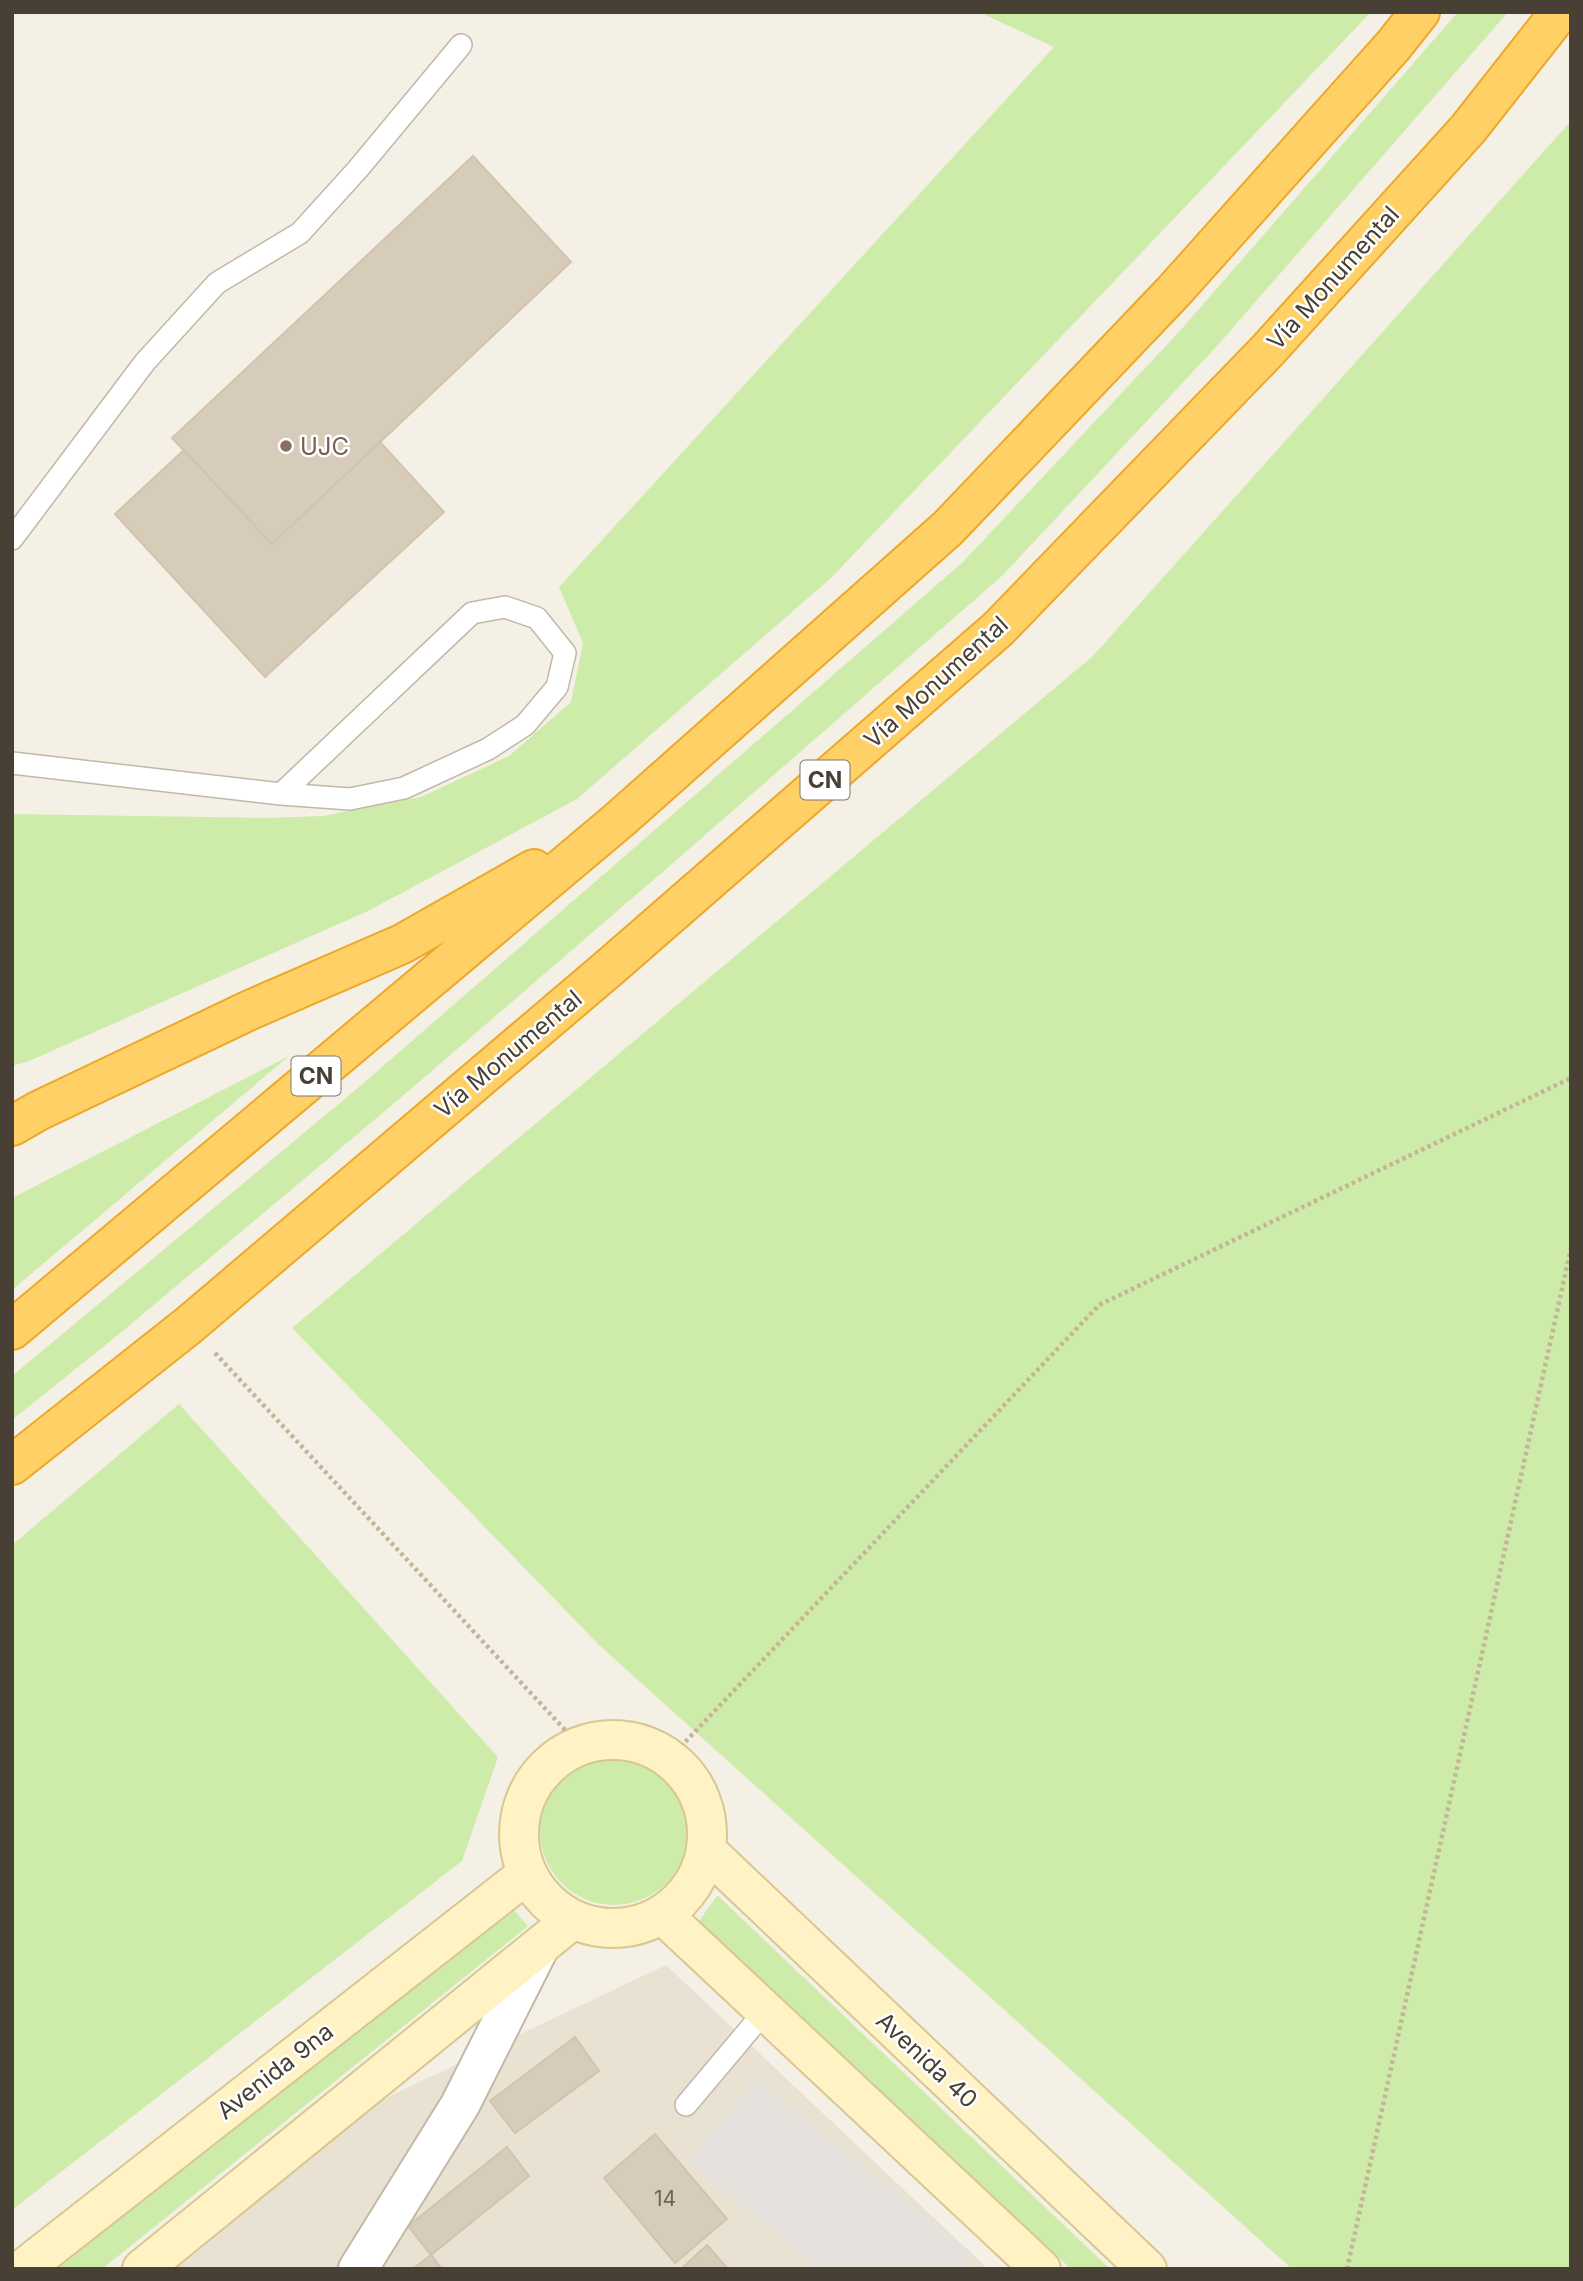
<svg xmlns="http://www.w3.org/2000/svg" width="1583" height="2281" font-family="Inter,sans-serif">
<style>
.residential{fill:#e9e2d3}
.green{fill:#cdecaa}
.parking{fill:#e5e2de}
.building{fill:#d7ccba;stroke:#d2c4ac;stroke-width:2}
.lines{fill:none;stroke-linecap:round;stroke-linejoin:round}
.lane-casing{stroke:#c1b8a7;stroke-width:24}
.street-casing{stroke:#c1b8a7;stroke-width:42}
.secondary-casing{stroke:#d8c791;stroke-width:42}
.highway-casing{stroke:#eca828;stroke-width:42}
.path{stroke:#c4b597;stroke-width:4.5;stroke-dasharray:3.5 3.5;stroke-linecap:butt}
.lane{stroke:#fff;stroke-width:21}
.street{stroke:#fff;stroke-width:38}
.secondary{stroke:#fff2c5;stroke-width:38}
.highway{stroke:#ffd066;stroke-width:38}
.education-dot{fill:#8d6e63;stroke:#fff;stroke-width:2.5}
.labels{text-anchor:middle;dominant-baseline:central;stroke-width:5;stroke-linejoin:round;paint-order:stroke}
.number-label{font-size:21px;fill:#6c6356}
.shield{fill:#fff;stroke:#7f7971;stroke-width:2}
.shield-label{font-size:23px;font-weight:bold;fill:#484034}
.street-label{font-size:24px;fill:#484034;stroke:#fff}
.education-label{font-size:24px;fill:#785e54;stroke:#fff;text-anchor:start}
</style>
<rect width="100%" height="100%" fill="#f4f0e5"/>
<!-- residential -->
<path class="residential" d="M 666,1965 L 988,2269 L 166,2269 L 354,2113 Z"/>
<!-- green -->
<path class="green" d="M 979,12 L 1371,12 L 831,578 L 577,799 L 368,911 L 29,1061 L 12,1066 L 12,814 L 264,818 L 323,816 L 421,797 L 509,756 L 571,702 L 583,643 L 559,587 L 1054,47 Z
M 1458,12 L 1508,12 L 1217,346 L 1003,575 L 673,863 L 398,1100 L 124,1330 L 12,1420 L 12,1376 L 359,1087 L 963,562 L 1178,333 Z
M 1571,121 L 1571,2269 L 1292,2269 L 599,1645 L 292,1328 L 1093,656 Z
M 289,1056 L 12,1290 L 12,1198 Z
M 179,1404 L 498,1757 L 462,1861 L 12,2210 L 12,1545 Z
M540 1831a74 74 0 1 1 148 0a74 74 0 1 1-148 0Z
M 717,1896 L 718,1896 L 1110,2269 L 1071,2269 L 699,1921 Z
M 512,1908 L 528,1926 L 102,2269 L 56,2269 Z"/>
<!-- parking -->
<path class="parking" d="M 755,2080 L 972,2253 L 958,2269 L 820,2269 L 688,2162 Z"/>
<!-- building -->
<path class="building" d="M 473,156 L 571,262 L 272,544 L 172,438 Z
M 380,442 L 444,512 L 265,677 L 115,514 L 184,450 L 272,544 Z
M 575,2037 L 599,2071 L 515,2133 L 490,2101 Z
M 655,2134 L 727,2219 L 675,2263 L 604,2178 Z
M 507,2147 L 529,2176 L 431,2255 L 408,2226 Z
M 707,2245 L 728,2269 L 681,2269 Z
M 431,2255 L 442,2269 L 413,2269 Z"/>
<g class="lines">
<defs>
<path id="lane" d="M 12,539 L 145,362 L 217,283 L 300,233 L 358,169 L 461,45
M 12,763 L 281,794 L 350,799 L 404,788 L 488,749 L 525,725 L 557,687 L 565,653 L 537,618 L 505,607 L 472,613 L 281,794
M 686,2105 L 765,2011"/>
<path id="street" d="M 358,2269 L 460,2105 L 539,1948"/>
<path id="secondary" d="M519 1834a94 94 0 1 1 188 0a94 94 0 1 1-188 0Z
M 707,1851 L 1147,2269
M 663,1915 L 1041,2269
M 23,2269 L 527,1874
M 142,2269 L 572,1920"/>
<path id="highway" d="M 12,1126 L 38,1111 L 250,1010 L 402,944 L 534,869
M 12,1330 L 618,821 L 948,528 L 1174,291 L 1393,46 L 1420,12
M 12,1465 L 189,1325 L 609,968 L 998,629 L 1268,350 L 1468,129 L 1560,12"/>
</defs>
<!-- lane casing -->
<use href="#lane" class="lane-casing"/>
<!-- street casing -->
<use href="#street" class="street-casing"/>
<!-- secondary casing -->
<use href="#secondary" class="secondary-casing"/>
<!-- highway casing -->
<use href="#highway" class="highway-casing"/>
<!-- path -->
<path class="path" d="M 215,1353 L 579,1745
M 671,1757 L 1099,1305 L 1571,1078
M 1347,2269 L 1571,1248"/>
<!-- lane -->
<use href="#lane" class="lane"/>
<!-- street -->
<use href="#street" class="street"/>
<!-- secondary -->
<use href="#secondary" class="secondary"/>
<!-- highway -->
<use href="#highway" class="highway"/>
</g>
<!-- markers -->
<circle class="education-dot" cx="286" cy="446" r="7"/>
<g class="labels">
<!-- number labels -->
<g class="number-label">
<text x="665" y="2198">14</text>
</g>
<!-- shield labels -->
<g class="shield">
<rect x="800.5" y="760.5" width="49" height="39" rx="5"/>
<rect x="291.5" y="1056.5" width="49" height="39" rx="5"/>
</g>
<g class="shield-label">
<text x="825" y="780">CN</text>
<text x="316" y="1076">CN</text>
</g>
<!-- street labels -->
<g class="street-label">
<text transform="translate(1333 278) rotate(-48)">Vía Monumental</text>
<text transform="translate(936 682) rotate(-42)">Vía Monumental</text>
<text transform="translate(508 1054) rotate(-40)">Vía Monumental</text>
<text transform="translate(927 2060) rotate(43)">Avenida 40</text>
<text transform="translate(275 2071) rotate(-38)">Avenida 9na</text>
</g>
<!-- education labels -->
<g class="education-label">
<text x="300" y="446">UJC</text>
</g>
</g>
<!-- border -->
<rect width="1583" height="2281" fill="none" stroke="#484034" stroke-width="28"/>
</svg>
